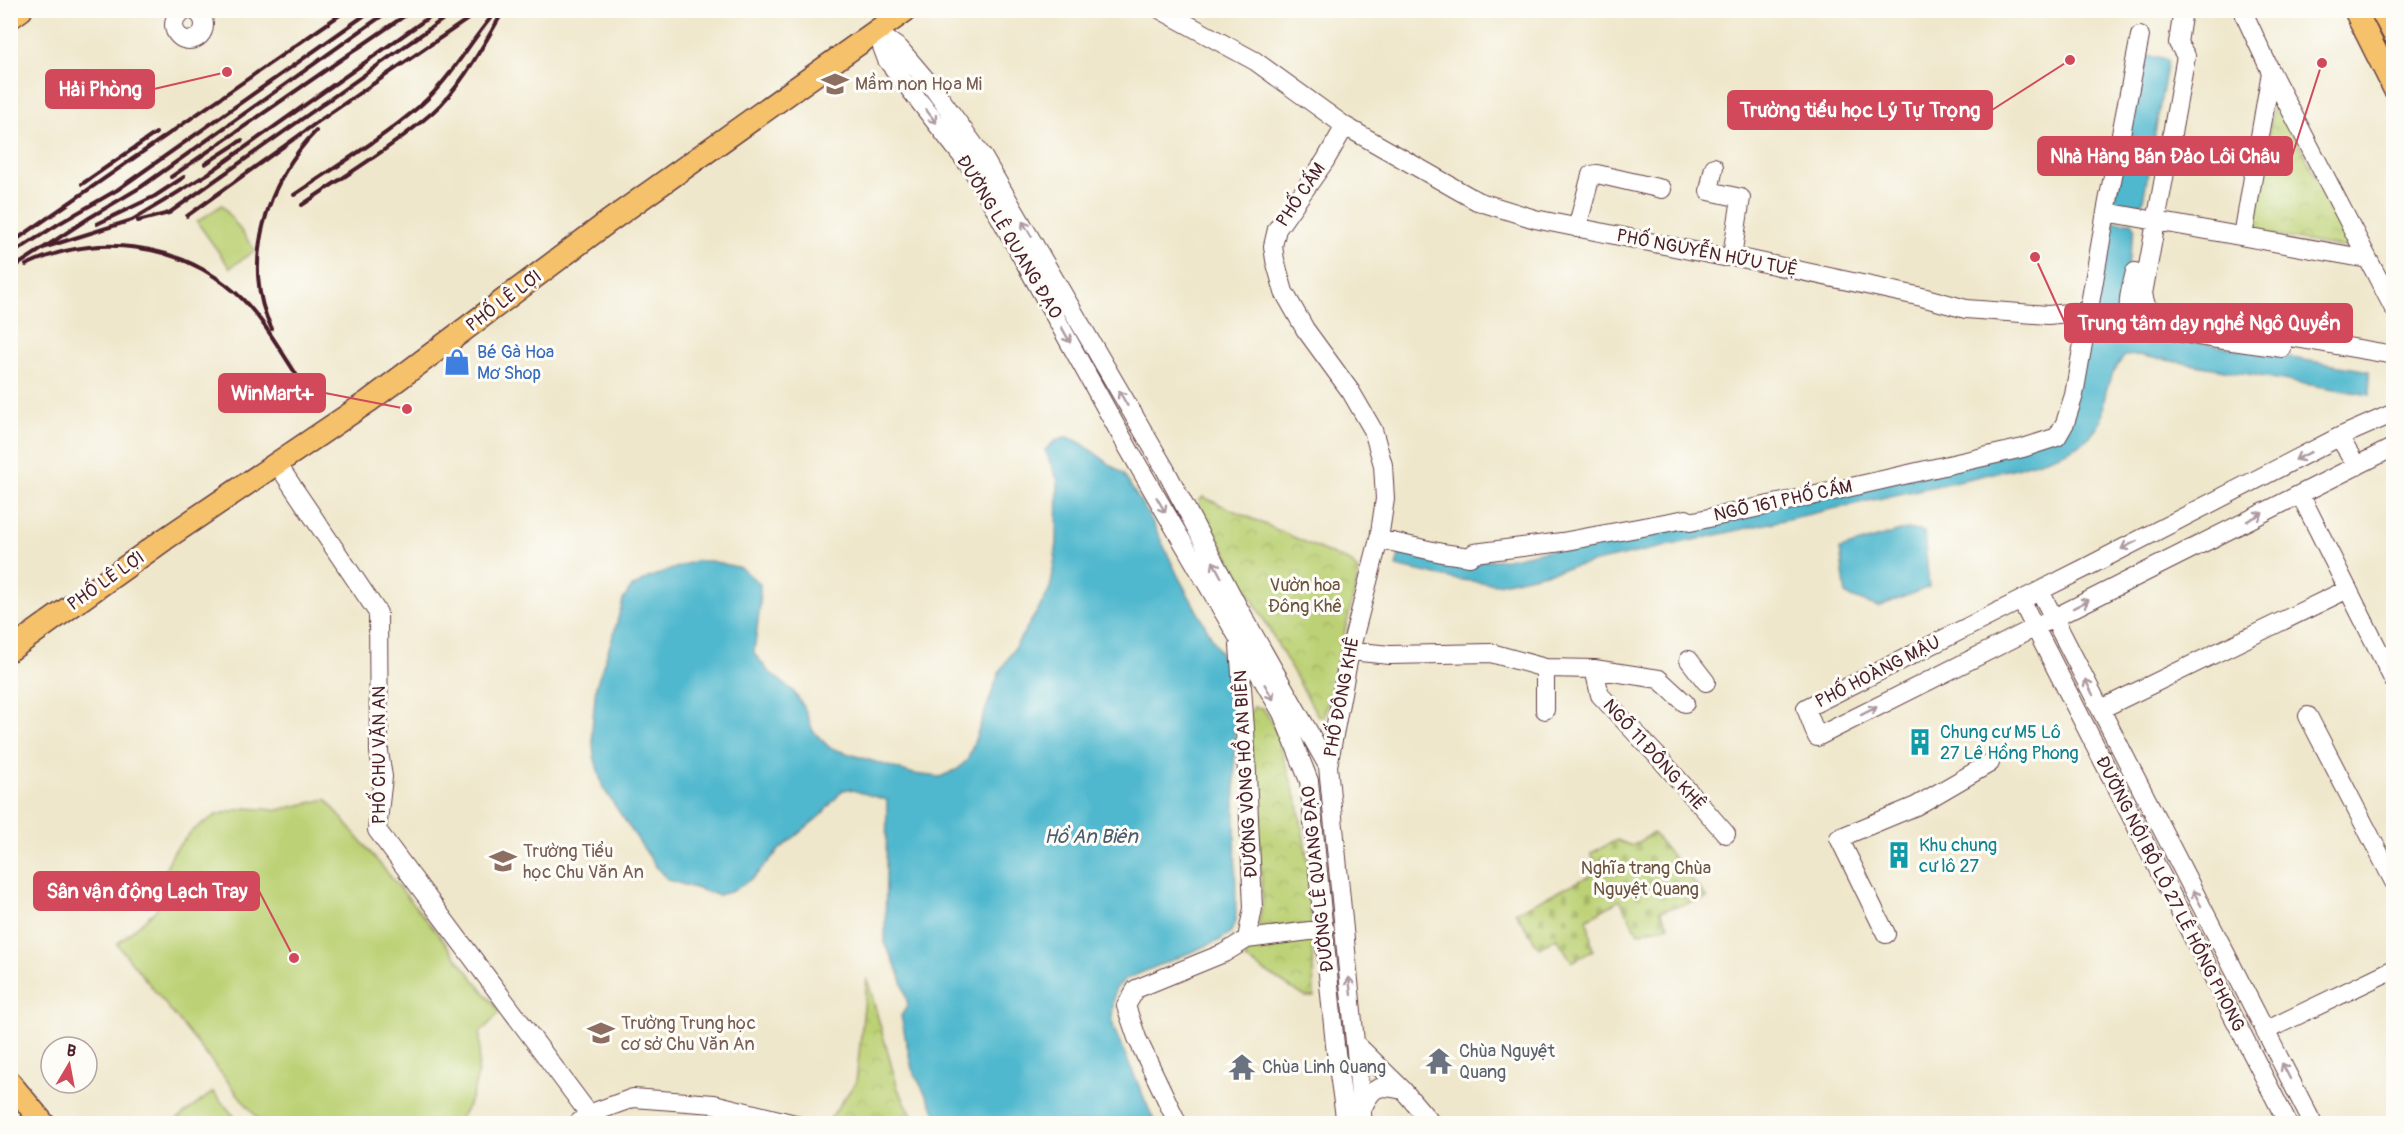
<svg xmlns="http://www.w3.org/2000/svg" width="2404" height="1134" font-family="Pangolin,sans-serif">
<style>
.cemetery{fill:url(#cemetery-stones);stroke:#837850;stroke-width:1.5}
.park{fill:url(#park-crowns);stroke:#837850;stroke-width:1.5}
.pitch{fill:#bcd175;stroke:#837850;stroke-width:1.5}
.water{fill:#50b8ce;stroke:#4d6c7c;stroke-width:1.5}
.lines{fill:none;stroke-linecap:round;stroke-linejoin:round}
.minor-casing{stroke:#633d43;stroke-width:20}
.major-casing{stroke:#633d43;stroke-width:25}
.minor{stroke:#fff;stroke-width:18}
.major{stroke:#f5c16b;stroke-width:22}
.rail{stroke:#4a1f2b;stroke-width:4}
.oneway{stroke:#ae9aa0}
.labels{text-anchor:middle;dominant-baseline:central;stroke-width:6;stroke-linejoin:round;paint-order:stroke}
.education-label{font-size:18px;fill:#785e54;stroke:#fdfcf7;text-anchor:start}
.street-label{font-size:18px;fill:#4a1f2b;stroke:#fdfcf7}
.shop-label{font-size:18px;fill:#366cbe;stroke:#fdfcf7;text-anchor:start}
.park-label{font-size:18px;fill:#6c5441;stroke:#fdfcf7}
.culture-label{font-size:18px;fill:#0d838f;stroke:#fdfcf7;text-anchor:start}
.worship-label{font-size:18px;fill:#5b616d;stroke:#fdfcf7;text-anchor:start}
.water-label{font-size:20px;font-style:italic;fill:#4c5c6c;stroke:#fdfcf7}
.leader{fill:none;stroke:#d1495b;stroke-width:2}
.callout-dot{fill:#d1495b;stroke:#fdfcf7;stroke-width:2}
.callout{fill:#d1495b;stroke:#d1495b;stroke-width:2}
.callout-label{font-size:20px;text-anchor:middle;font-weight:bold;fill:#fff}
</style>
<defs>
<pattern id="cemetery-stones" width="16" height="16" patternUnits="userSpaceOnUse" patternTransform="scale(1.5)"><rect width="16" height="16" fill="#bcd175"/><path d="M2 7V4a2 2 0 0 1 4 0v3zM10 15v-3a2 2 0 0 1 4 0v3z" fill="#a3b365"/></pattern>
<pattern id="park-crowns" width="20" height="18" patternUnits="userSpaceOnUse" patternTransform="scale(1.5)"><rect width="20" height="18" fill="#bcd175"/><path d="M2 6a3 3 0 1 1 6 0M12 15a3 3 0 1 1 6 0" fill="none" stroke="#a3b365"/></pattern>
</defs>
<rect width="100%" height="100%" fill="#fdfcf7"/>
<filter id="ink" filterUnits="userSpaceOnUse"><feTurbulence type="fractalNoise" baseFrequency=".0167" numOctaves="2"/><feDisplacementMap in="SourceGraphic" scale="12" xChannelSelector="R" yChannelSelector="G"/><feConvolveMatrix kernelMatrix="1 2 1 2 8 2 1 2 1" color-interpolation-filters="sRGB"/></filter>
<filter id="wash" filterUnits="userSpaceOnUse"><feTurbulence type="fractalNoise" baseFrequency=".008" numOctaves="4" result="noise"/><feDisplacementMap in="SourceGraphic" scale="24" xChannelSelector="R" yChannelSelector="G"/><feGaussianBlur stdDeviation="1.35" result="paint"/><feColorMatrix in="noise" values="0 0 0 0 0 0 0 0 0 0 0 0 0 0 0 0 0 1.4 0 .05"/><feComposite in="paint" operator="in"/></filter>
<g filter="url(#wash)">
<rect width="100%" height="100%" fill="#efe7cb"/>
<!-- cemetery -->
<path class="cemetery" d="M 1653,833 L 1707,898 L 1660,911 L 1669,926 L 1638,933 L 1620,900 L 1587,919 L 1593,950 L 1572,962 L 1557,938 L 1539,948 L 1515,912 L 1600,871 L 1591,853 L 1617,840 L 1632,846 Z"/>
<!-- park -->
<path class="park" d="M 2275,97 L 2353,249 L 2252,232 Z
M 1203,497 L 1352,563 L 1359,573 L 1324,717 L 1318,716 L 1200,506 L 1199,501 Z
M 1254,707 L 1262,708 L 1267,714 L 1275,729 L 1298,804 L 1309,868 L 1314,997 L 1306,997 L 1299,993 L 1245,959 L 1248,950 L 1256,942 L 1263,899 L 1249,716 Z
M 867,978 L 898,1089 L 916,1123 L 827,1123 L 856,1082 Z"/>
<!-- pitch -->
<path class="pitch" d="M 222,205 L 255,250 L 230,268 L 197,222 Z
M 326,799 L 434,929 L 500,1012 L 480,1033 C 480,1064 478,1101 455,1123 L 261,1123 L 117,944 L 156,910 L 160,880 L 174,851 L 193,830 L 216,815 L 246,808 L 278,810 Z
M 213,1092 L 240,1123 L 172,1123 Z"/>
<!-- water -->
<path class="water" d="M 2142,55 L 2168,60 L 2143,201 L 2134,211 L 2118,207 L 2115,197 Z
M 2113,222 L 2132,222 L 2135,227 L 2121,299 L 2156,335 L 2369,371 L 2370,395 L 2137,355 L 2125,356 C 2113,368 2106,386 2104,402 C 2103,408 2103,416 2101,421 C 2087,451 2044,459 2016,468 L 1497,584 L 1454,579 L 1396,566 L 1401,549 L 1477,561 L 1507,559 L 1739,509 L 2061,431 Z
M 1068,437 L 1081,443 L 1123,474 L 1150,517 L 1178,576 L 1229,669 L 1234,685 L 1236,922 L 1230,933 L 1220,940 L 1126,979 L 1115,989 L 1112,1017 L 1114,1029 L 1155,1123 L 941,1123 L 912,1069 L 901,1016 L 908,1005 C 904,983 897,964 885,945 L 887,800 L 849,789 L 843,790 L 821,815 L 780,849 L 754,877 L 733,891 L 718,895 L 668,880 L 657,868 L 603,788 L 594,756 L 592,730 L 596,686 L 614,633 L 623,600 L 631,588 L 648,578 L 695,561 L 711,561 L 741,568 L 760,584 L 760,605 L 754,653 L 768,671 L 793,691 L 804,707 L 813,731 L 830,748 L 914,774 L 940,777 L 958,769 L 968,759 L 999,673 L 1046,597 L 1051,585 L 1057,543 L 1058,481 L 1045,450 L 1055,441 Z
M 1907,529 L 1924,532 L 1929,587 L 1878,607 L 1846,595 L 1840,549 Z"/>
</g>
<g filter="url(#ink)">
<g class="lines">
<defs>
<path id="minor" d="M 1161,10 L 1255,61 L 1345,126 L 1477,201 L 1535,219 L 1724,257 L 1732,256 L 1922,297 L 1966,309 L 2048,315 L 2089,311
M 2183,10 L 2178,43 L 2186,56 L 2143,294 L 2147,309 L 2163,315 L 2394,355
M174 25a15 15 0 1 1 30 0a15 15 0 1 1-30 0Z
M 2245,16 L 2271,72 L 2394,309
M 877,33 L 887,60 L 972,169 L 993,205 L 1128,448 L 1282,713 L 1309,781 L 1335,1045 L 1346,1124
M 877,33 L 900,49 L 933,88 L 983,157 L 1164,467 L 1238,607 L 1328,766
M 1345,126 L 1325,161 L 1277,229 L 1273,246 L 1275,260 L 1284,292 L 1305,329 L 1351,392 L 1373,430 L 1383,465 L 1385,499 L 1379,539 L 1350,651 L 1328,766 L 1363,1124
M 1714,167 L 1709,191 L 1741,198 L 1732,256
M 2106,212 L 2368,259
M 1577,228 L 1591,175 L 1597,174 L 1662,189
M 2243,236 L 2271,72
M 2135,272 C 2132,285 2126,302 2130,314 C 2138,332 2258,344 2282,348
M 2394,413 L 2339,437 L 2083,569 L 1806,708 L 1817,737 L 2394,447
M 2339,437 L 2357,466
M 278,465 L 378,613 L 379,752 L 383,777 L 377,830 L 589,1114
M 2300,494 L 2394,681
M 1379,539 L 1442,553 L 1470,557 L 1474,553 L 1562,542 L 1686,519 L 1690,522 L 1816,495 L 2023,448 L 2057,437 L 2065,423 L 2074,395 L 2106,212 L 2140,36
M 2040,591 L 2313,1124
M 2021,600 L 2288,1124
M 1239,645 L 1245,730 L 1253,908 L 1247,939
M 1350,651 L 1390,655 L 1491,653 L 1545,668 L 1594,669 L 1659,679 L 1685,703
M 1689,660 L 1706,682
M 1545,668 L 1545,710
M 1594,669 L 1600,695 L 1662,761 L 1726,834
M 2101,709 L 2348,589
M 2308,716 L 2394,882
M 1886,934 L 1839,838 L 1916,806 L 1990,763
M 2265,1031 L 2394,969
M 1356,1044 L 1403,1090 L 1432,1124
M 1362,1109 C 1373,1086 1378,1084 1403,1090
M 577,1124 L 589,1114 L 633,1098 L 714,1104 L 795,1124
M 1178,1124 L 1137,1038 L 1126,1006 L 1136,989 L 1224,953 L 1247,939 L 1325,929"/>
<path id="major" d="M 2355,10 L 2394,88
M 2381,10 L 2394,34
M 10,18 L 21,10
M 10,650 L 165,539 L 369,401 L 608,222 L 906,10
M 10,1083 L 44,1124"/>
</defs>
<!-- minor casing -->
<use href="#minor" class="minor-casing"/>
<!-- major casing -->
<use href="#major" class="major-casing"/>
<!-- minor -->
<use href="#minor" class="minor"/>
<!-- major -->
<use href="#major" class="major"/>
<!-- rail -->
<path class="rail" d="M 205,164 L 242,140
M 171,177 L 413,10
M 82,184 L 156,133
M 294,195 C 337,166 383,138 422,104 C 451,78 469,43 494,14
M 302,205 C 346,175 393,147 433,112 C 463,85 483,45 504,10
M 187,216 L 319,121 L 481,10
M 138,221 L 169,213 L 456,10
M 97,224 L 155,196 L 184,177
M 10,244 L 347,10
M 43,248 L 132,220 L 164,201 L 209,173 L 439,10
M 10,255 L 60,223 L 117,190 L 372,10
M 26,265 C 96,232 178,242 236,293 C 261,315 278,347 296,374
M 10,270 L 89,218 L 141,187 L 390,10
M 272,329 C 239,265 268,179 316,131"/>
</g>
<!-- one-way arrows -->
<defs><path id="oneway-shaft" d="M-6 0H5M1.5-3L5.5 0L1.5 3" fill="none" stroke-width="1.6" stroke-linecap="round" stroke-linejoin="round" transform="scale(1.5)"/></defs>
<g class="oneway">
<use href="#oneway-shaft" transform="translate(931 116) rotate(52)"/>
<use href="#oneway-shaft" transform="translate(1027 229) rotate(-121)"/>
<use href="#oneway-shaft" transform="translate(1066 335) rotate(61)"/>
<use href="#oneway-shaft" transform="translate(1123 398) rotate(-120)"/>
<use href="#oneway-shaft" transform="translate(2303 456) rotate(153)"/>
<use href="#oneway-shaft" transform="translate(1161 505) rotate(60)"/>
<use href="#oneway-shaft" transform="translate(2255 517) rotate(-27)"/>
<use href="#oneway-shaft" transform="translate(2129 545) rotate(153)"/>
<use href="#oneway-shaft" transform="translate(1217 569) rotate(-118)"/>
<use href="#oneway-shaft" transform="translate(2081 604) rotate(-27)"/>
<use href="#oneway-shaft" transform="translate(2089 687) rotate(-117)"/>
<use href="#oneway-shaft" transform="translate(1269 692) rotate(60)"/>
<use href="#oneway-shaft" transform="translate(1869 711) rotate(-27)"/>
<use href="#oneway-shaft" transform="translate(2197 898) rotate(-117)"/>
<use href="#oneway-shaft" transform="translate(1350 986) rotate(-96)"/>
<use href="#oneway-shaft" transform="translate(2286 1071) rotate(-117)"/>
</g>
</g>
<!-- icons -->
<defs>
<symbol id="school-bare" viewBox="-9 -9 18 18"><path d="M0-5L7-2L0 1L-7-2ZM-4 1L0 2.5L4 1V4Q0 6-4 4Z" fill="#8d6e63" stroke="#fdfcf7" stroke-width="2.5" paint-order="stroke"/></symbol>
<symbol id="shop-bare" viewBox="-9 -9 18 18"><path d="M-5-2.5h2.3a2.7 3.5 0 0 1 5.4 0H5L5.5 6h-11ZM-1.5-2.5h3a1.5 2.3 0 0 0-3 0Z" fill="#3f7fe0" stroke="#fdfcf7" stroke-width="2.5" paint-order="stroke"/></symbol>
<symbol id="building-bare" viewBox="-9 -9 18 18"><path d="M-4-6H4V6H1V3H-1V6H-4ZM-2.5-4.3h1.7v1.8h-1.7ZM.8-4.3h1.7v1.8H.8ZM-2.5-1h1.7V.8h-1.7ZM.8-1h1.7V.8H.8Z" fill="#0f9aa8" stroke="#fdfcf7" stroke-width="2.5" paint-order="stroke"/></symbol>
<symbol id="temple-bare" viewBox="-9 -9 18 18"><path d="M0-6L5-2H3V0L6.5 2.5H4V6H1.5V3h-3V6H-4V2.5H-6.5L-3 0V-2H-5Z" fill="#6b7280" stroke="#fdfcf7" stroke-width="2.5" paint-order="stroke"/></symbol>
</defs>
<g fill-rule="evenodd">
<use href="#school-bare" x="816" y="65" width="38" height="38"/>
<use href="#shop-bare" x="438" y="343" width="38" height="38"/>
<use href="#building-bare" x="1901" y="723" width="38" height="38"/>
<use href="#building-bare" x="1880" y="836" width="38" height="38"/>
<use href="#school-bare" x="484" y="842" width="38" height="38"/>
<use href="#school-bare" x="582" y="1014" width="38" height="38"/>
<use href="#temple-bare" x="1420" y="1042" width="38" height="38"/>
<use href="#temple-bare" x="1223" y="1048" width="38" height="38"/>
</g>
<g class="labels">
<!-- education labels -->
<g class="education-label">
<text x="855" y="84">Mầm non Họa Mi</text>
<text x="523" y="851">Trường Tiểu<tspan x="523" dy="21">học Chu Văn An</tspan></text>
<text x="621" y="1023">Trường Trung học<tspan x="621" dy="21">cơ sở Chu Văn An</tspan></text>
</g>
<!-- street labels -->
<g class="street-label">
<text transform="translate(1301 195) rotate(-56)">PHỐ CẤM</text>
<text transform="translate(1009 237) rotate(59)">ĐƯỜNG LÊ QUANG ĐẠO</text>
<text transform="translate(1707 253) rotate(11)">PHỐ NGUYỄN HỮU TUỆ</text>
<text transform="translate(504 301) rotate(-37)">PHỐ LÊ LỢI</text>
<text transform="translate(1783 501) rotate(-12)">NGÕ 161 PHỐ CẤM</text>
<text transform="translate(106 581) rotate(-35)">PHỐ LÊ LỢI</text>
<text transform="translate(1878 672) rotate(-27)">PHỐ HOÀNG MẬU</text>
<text transform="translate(1342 697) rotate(-79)">PHỐ ĐÔNG KHÊ</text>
<text transform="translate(379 755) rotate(-90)">PHỐ CHU VĂN AN</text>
<text transform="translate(1654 755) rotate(48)">NGÕ 11 ĐÔNG KHÊ</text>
<text transform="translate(1246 774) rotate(-93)">ĐƯỜNG VÒNG HỒ AN BIÊN</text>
<text transform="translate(1318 879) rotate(-96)">ĐƯỜNG LÊ QUANG ĐẠO</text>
<text transform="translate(2170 894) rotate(63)">ĐƯỜNG NỘI BỘ LÔ 27 LÊ HỒNG PHONG</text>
</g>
<!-- shop labels -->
<g class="shop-label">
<text x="477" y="352">Bé Gà Hoa<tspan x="477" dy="21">Mơ Shop</tspan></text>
</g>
<!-- park labels -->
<g class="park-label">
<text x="1305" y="585">Vườn hoa<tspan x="1305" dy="21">Đông Khê</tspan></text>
<text x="1646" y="868">Nghĩa trang Chùa<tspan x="1646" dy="21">Nguyệt Quang</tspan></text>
</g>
<!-- culture labels -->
<g class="culture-label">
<text x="1940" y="732">Chung cư M5 Lô<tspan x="1940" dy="21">27 Lê Hồng Phong</tspan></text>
<text x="1919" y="845">Khu chung<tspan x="1919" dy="21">cư lô 27</tspan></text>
</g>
<!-- worship labels -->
<g class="worship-label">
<text x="1459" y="1051">Chùa Nguyệt<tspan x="1459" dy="21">Quang</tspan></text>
<text x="1262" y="1067">Chùa Linh Quang</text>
</g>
<!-- water labels -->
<g class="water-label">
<text x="1091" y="836">Hồ An Biên</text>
</g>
</g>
<!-- callouts -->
<path class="leader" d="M227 72L154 89M2070 60L1992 110M2322 63L2292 156M2035 257L2065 323M407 409L325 393M294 958L259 891"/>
<g class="callout-dot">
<circle cx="227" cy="72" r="6"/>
<circle cx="2070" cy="60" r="6"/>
<circle cx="2322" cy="63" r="6"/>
<circle cx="2035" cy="257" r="6"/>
<circle cx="407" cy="409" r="6"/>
<circle cx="294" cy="958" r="6"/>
</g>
<g class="callout">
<rect x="46" y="70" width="108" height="38" rx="6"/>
<rect x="1728" y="91" width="264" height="38" rx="6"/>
<rect x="2038" y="137" width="254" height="38" rx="6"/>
<rect x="2065" y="304" width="287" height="38" rx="6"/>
<rect x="219" y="374" width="106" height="38" rx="6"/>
<rect x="34" y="872" width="225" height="38" rx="6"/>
</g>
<g class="callout-label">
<text x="100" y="96">Hải Phòng</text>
<text x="1860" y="117">Trường tiểu học Lý Tự Trọng</text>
<text x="2165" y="163">Nhà Hàng Bán Đảo Lôi Châu</text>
<text x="2209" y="330">Trung tâm dạy nghề Ngô Quyền</text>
<text x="272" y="400">WinMart+</text>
<text x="147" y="898">Sân vận động Lạch Tray</text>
</g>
<!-- margin -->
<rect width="2404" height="1134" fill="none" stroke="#fdfcf7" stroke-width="36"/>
<!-- north arrow -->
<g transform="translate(69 1065) rotate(10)"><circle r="28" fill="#fdfcf7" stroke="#b5a4a5" stroke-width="1.5"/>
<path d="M0-4.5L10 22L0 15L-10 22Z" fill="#d1495b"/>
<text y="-9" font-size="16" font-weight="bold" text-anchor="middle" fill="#4a1f2b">B</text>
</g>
</svg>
